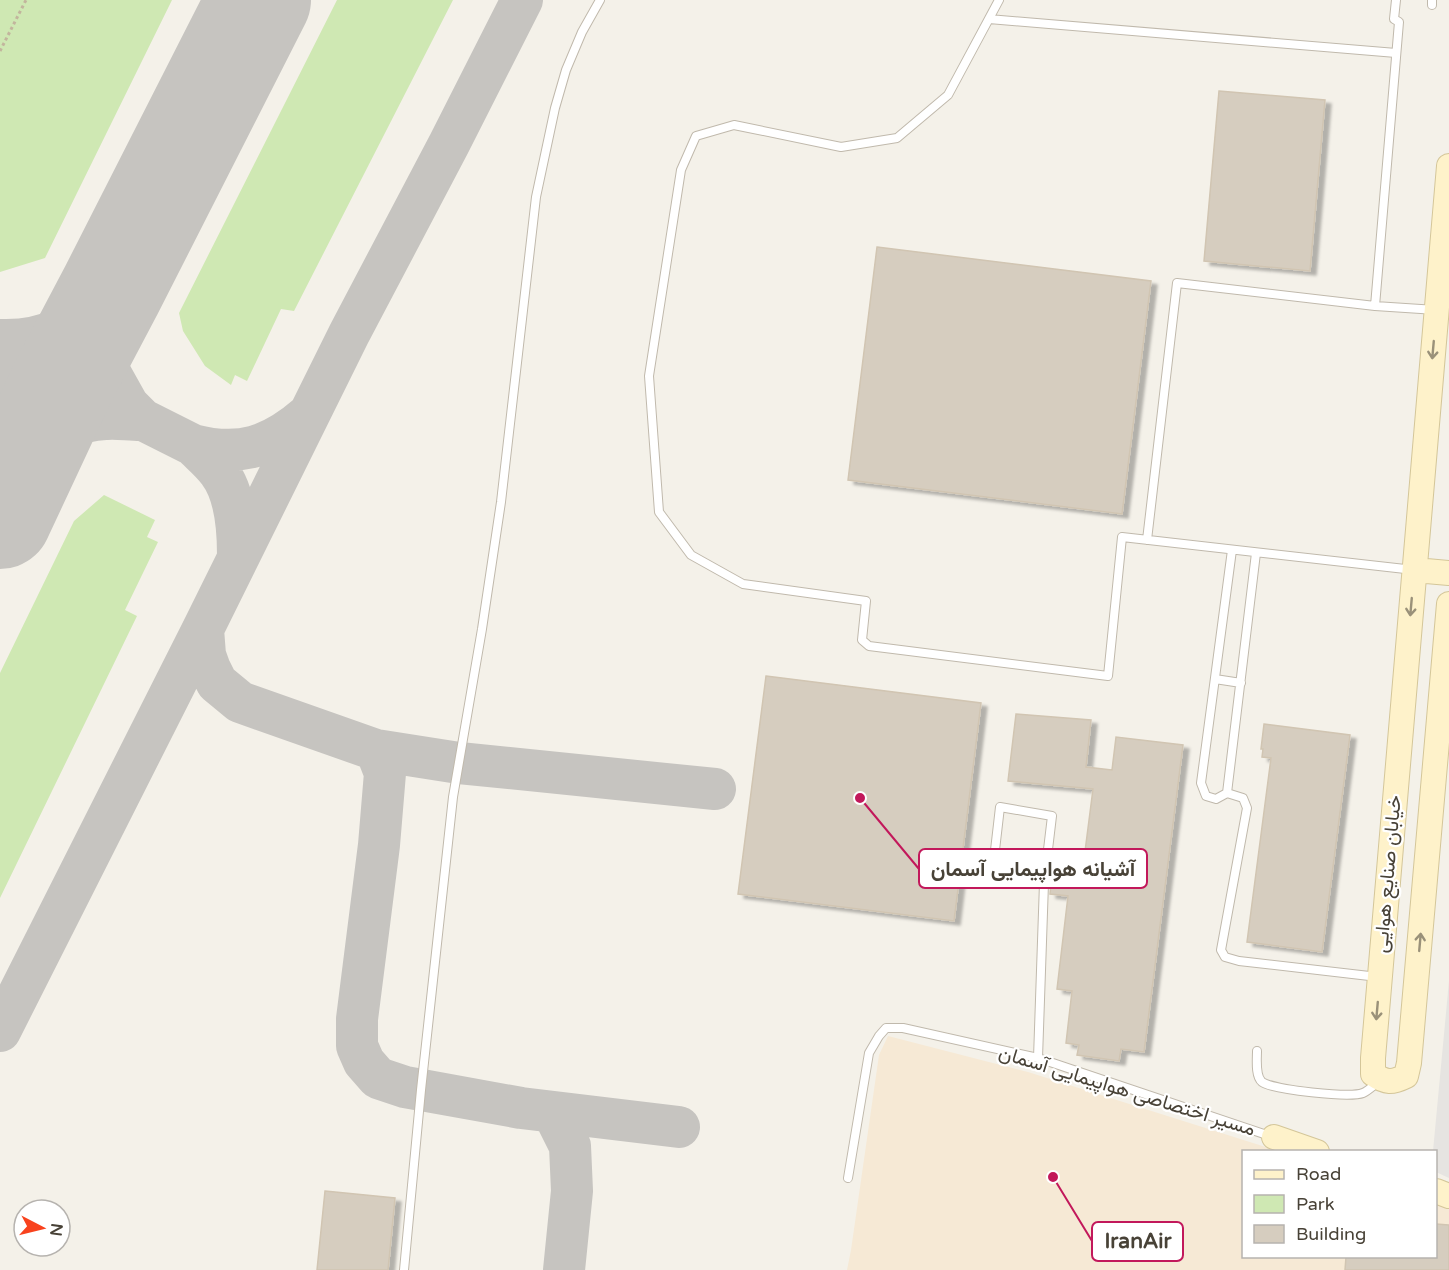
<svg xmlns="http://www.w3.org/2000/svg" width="1449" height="1270" font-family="'Varela Round',Vazirmatn,sans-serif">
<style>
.commercial{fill:#f6e9d5}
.green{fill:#cfe8b3}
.parking{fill:#e6e4e1}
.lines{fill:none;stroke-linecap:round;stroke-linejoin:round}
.taxiway{stroke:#c6c4c0;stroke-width:42}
.runway{stroke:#c6c4c0;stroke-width:104}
.building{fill:#d6cdbf;stroke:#d1c5b2;stroke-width:1.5;filter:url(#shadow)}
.lane-casing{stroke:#c0b9ac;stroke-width:10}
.secondary-casing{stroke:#d4c699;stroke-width:26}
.path{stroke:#c2b59d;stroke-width:3;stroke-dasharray:3 3;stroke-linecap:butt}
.lane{stroke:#fff;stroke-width:8}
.secondary{stroke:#fef2ca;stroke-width:24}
.oneway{stroke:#9a9179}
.labels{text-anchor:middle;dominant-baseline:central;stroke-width:4.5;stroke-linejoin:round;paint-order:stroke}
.street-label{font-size:20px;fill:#484237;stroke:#fff}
.leader{fill:none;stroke:#c2185b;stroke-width:2}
.callout-dot{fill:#c2185b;stroke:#fff;stroke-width:2}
.callout{fill:#fff;stroke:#c2185b;stroke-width:2}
.callout-label{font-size:21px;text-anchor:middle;font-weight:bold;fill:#484237}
</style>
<defs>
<filter id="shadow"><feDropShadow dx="6" dy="4" stdDeviation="1.5" flood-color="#0004"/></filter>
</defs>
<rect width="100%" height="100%" fill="#f4f1e9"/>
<!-- commercial -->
<path class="commercial" d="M 888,1036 L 1028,1072 L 1278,1151 L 1244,1152 L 1244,1256 L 1436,1256 L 1436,1202 L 1449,1206 L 1449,1270 L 847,1270 L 851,1250 L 879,1055 Z"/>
<!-- green -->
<path class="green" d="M 0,0 L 172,0 L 45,258 L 0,272 Z
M 337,0 L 453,0 L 294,311 L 281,309 L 247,381 L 235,375 L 231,385 L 205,366 L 183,331 L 179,313 Z
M 104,495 L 155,520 L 147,537 L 158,542 L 125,610 L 137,616 L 0,898 L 0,673 L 74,521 Z"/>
<!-- parking -->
<path class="parking" d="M 1449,981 L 1449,1178 L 1436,1172 L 1436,1152 L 1433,1151 Z"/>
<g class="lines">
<!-- taxiway -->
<path class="taxiway" d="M 102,309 L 101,341 L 104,362 L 128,405 L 140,417
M 0,340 C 53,342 75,321 112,289
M 0,348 L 193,445 C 240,457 271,447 308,415
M 0,361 C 6,370 12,380 16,390 C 29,420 19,456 15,487
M 193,445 C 202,454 212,462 219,472 C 235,493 238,530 238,555
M 32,451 C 56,433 75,420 106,419 C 117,418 128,420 140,420
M 203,629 L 205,655 L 210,669 L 217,683 L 240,702 L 376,750 L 385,773 L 379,845 L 357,1019 L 357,1046 L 364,1062 L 378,1078 L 405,1087 L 521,1108 L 679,1127
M 376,750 L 459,763 L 715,789
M 0,1031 L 203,629 L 349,334 L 449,144 L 522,0
M 553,1112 L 570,1146 L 572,1191 L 564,1270"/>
<!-- runway -->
<path class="runway" d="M 0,517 L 64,380 L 112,289 L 259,0"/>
</g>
<!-- building -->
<path class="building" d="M 1219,91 L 1325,100 L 1310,271 L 1204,261 Z
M 877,247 L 1151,281 L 1122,514 L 848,480 Z
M 766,676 L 981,703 L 954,921 L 738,894 Z
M 1016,714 L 1091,720 L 1086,767 L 1112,770 L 1116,737 L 1183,745 L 1144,1052 L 1121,1049 L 1119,1061 L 1077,1055 L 1079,1045 L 1066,1043 L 1072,991 L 1057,989 L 1068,896 L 1050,894 L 1053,863 L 1083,867 L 1093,789 L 1008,781 Z
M 1264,724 L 1350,735 L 1322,952 L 1247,942 L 1271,758 L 1262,757 L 1263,749 L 1261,749 Z
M 325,1191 L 395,1198 L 388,1270 L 317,1270 Z
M 1436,1224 L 1449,1225 L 1449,1270 L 1345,1270 L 1346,1257 L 1436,1257 Z"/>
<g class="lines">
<defs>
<path id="lane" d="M 999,0 L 948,95 L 897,138 L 841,147 L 734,125 L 696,136 L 681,170 L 649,376 L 659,512 L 691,555 L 743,584 L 866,601 L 862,640 L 869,646 L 1108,676 L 1122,537 L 1414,570
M 1432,5 L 1432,0
M 989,19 L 1396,53
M 1375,306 L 1399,22 L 1394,19 L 1396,0
M 1147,540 L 1177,283 L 1375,306 L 1436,310
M 1232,550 L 1201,783 L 1206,796 L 1216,799 L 1227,793 L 1243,798 L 1247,808 L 1221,950 L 1225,957 L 1239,961 L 1378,977
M 1215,679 L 1241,683
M 1227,793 L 1256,553
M 1257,1051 C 1257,1059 1255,1076 1262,1082 C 1273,1090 1350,1098 1363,1093 C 1368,1091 1374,1085 1378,1082
M 1038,1058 L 1044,883 L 1052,816 L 1000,807 L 992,876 L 1044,883
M 848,1178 L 869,1053 L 879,1036 L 886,1028 L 903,1028 L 1038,1058 L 1273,1137
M 404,1270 L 421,1090 L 453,797 L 482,629 L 501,502 L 536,197 L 555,108 L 566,70 L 582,32 L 600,0"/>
<path id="secondary" d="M 1449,166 L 1373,1058 L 1373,1074 C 1386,1083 1392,1083 1406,1076 L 1409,1063 L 1449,604
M 1415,570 L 1449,573
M 1274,1137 L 1317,1152
M 1436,1191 L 1449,1196"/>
</defs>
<!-- lane casing -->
<use href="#lane" class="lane-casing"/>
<!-- secondary casing -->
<use href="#secondary" class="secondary-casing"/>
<!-- path -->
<path class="path" d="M 0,51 L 26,0"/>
<!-- lane -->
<use href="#lane" class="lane"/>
<!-- secondary -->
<use href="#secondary" class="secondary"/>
</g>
<!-- one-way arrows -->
<defs><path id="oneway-shaft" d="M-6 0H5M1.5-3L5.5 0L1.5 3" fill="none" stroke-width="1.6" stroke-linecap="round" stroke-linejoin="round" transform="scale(1.5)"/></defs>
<g class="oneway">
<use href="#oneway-shaft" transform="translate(1433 350) rotate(95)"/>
<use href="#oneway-shaft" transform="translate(1411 607) rotate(95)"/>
<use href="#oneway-shaft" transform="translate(1420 942) rotate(-85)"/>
<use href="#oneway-shaft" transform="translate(1377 1011) rotate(95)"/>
</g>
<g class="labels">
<!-- street labels -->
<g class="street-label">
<text transform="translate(1388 874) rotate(-85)">خیابان صنایع هوایی</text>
<text transform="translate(1127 1091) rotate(17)">مسیر اختصاصی هواپیمایی آسمان</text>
</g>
</g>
<!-- callouts -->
<path class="leader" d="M860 798L919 869M1053 1177L1092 1241"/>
<g class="callout-dot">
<circle cx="860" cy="798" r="6"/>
<circle cx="1053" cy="1177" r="6"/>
</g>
<g class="callout">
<rect x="919" y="849" width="228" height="39" rx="6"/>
<rect x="1092" y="1222" width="91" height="39" rx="6"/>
</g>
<g class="callout-label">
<text x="1033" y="876">آشیانه هواپیمایی آسمان</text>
<text x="1138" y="1248">IranAir</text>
</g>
<!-- legend -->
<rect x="1242" y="1150" width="195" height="108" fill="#ffffff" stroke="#b6b3af" stroke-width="1.5"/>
<rect x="1254" y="1170" width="30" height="9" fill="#fef2ca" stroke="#b6b3af" stroke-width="1.5"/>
<text x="1296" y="1180" font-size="18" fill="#484237">Road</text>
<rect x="1254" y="1195" width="30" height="18" fill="#cfe8b3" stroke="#b6b3af" stroke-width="1.5"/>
<text x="1296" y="1210" font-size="18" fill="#484237">Park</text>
<rect x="1254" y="1225" width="30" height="18" fill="#d6cdbf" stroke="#b6b3af" stroke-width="1.5"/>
<text x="1296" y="1240" font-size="18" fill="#484237">Building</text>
<!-- north arrow -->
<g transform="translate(42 1228) rotate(97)"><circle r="28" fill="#ffffff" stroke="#b6b3af" stroke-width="1.5"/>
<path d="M0-4.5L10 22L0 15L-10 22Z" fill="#f8421d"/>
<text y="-9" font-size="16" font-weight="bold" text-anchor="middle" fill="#484237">N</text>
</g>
</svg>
